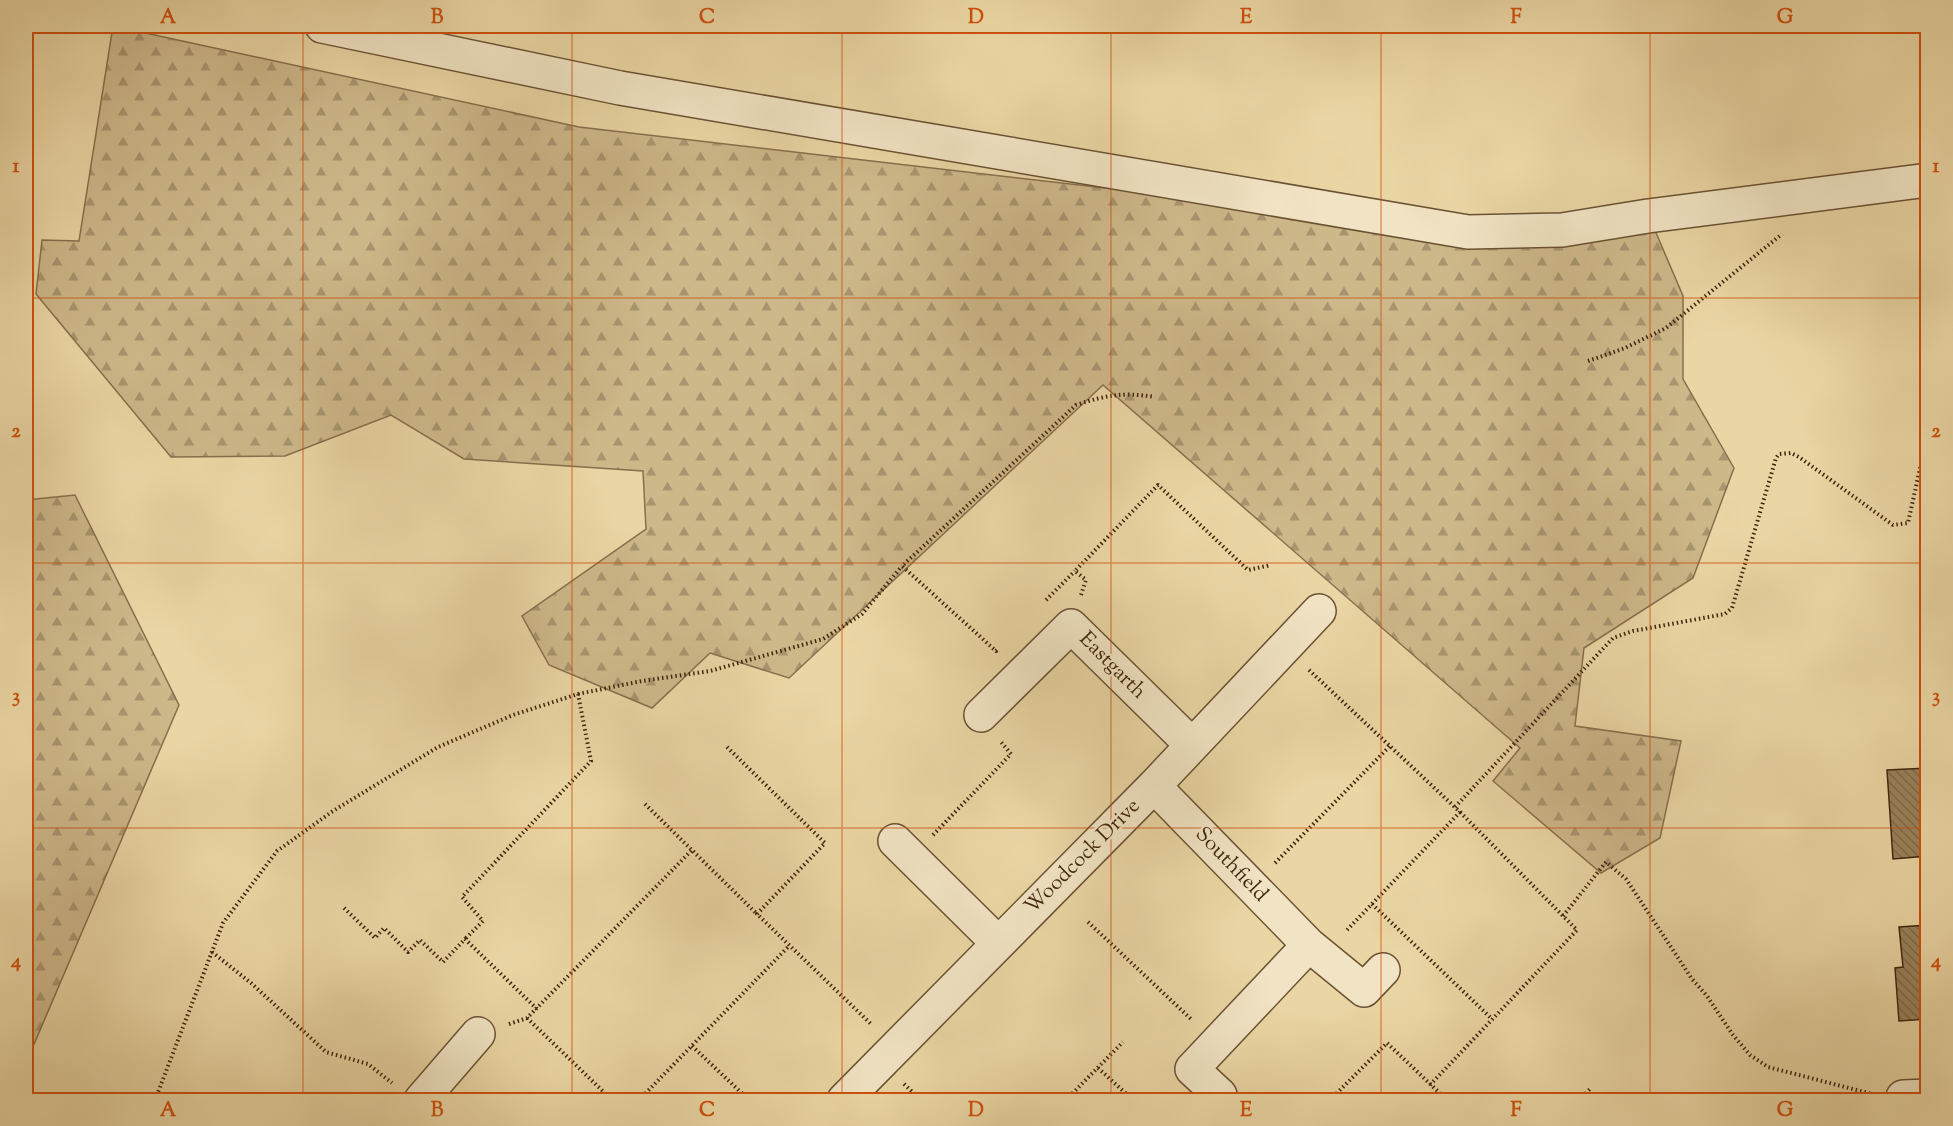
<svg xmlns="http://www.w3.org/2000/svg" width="1953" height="1126" font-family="'Sorts Mill Goudy',serif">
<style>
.forest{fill:url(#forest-firs);stroke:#876f4c;stroke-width:1.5}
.building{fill:url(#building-back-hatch);stroke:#41260d;stroke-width:1.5}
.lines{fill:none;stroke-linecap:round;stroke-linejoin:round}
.minor-casing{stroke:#6b5233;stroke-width:36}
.path{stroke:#41260d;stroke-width:4;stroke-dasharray:1.5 3;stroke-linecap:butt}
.minor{stroke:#f1e4c4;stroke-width:33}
.grid{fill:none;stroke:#cf510c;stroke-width:1.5;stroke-opacity:0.55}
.labels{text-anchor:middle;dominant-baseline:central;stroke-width:4.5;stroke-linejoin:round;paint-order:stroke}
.street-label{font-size:21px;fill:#41260d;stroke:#f1e4c4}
.neatline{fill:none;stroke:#cf510c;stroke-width:2}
.grid-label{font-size:20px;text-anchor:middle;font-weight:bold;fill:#cf510c}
</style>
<defs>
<pattern id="forest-firs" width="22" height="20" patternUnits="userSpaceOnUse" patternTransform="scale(1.5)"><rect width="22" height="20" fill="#cdb88a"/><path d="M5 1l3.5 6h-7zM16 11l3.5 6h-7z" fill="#a8956f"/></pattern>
<pattern id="building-back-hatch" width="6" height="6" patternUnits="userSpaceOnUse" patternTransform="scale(1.5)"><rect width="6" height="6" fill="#99825c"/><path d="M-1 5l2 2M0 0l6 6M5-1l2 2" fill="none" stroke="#7e6a4a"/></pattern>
</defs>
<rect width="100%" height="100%" fill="#ead6a4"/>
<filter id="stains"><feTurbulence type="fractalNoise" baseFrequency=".00333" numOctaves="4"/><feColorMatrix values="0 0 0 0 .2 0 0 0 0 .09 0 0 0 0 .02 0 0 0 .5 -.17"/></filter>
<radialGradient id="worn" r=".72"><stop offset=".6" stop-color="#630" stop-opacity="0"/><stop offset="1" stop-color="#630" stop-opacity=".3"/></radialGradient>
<!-- forest -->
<path class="forest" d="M 113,26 L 579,127 L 1433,226 L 1654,228 L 1683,296 L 1683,379 L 1734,468 L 1693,578 L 1584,648 L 1575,726 L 1681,741 L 1660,838 L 1601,873 L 1493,781 L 1520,748 L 1103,385 L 789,678 L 710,653 L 652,708 L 549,665 L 522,616 L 646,529 L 643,471 L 464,459 L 391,415 L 285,456 L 171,457 L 36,294 L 42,240 L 79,241 Z
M 75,495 L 179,705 L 26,1063 L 26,500 Z"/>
<!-- building -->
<path class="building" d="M 1928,768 L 1928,818 L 1923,818 L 1925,838 L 1928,837 L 1928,856 L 1893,859 L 1887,770 Z
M 1928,925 L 1928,1019 L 1899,1021 L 1895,968 L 1903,967 L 1899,927 Z"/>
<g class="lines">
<defs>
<path id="minor" d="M 322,26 L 620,88 L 1468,232 L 1562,230 L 1648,216 L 1928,180
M 981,715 L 1071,626 L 1192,745
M 1154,786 L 1309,945 L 1364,990 L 1383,970
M 895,841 L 998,943
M 1220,1095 L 1192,1069 L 1309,945
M 421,1100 L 478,1034
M 844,1100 L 1154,786 L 1319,611
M 1903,1100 L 1903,1097 L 1928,1096"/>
</defs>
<!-- minor casing -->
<use href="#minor" class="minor-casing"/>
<!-- path -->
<path class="path" d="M 1588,361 L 1625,348 L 1666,328 L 1782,234
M 1081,595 L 1086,580 L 1075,571 L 1158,485 L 1248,570 L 1271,565
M 1046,600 L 1075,571
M 997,650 L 996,651 L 902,566 L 1076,405 C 1107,395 1122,392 1155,397
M 1309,670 L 1460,812 L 1345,932
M 578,694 L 642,681 L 710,671 L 823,639 L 862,614 L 902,566
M 727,747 L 825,843 L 757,914 L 871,1024
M 645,804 L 757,914
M 1455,807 L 1613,638 L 1633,631 L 1725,614 L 1732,608 L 1776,458 L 1779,454 L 1791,453 L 1799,457 L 1893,525 L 1908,523 L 1924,450 L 1928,449
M 933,835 L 1011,754 L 1001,742
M 1275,863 L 1390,746
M 1372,904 L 1492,1019
M 344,908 L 375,938 L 384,928 L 408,952 L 420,940 L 443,962 L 465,939 L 537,1009
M 1563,916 L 1606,862 L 1626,879 L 1692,979 L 1707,996 L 1733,1035 L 1750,1055 L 1768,1067 L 1872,1094
M 1088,922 L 1192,1020
M 212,952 L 251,983 L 326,1052 L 368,1064 L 392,1083
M 527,1018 L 612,1100
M 509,1024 L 527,1018 L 692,850
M 692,1046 L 749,1100
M 1098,1068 L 1133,1100
M 904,1084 L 921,1100
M 1430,1085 L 1577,930 L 1460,812
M 155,1100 L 223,923 L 277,851 L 333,811 L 438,747 L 513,715 L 578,694 L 591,761 L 462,897 L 483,921 L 465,939
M 639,1100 L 789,946
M 1066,1100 L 1123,1042
M 1330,1100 L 1387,1043 L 1447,1100
M 1579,1100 L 1591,1088"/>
<!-- minor -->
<use href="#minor" class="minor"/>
</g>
<!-- grid -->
<path class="grid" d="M 303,26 L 303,1100M 572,26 L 572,1100M 842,26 L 842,1100M 1111,26 L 1111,1100M 1381,26 L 1381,1100M 1650,26 L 1650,1100M 26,298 L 1928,298M 26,563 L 1928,563M 26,828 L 1928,828"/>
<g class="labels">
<!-- street labels -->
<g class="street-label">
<text transform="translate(1112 666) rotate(45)">Eastgarth</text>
<text transform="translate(1083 857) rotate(-45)">Woodcock Drive</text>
<text transform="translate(1231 865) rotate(46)">Southfield</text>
</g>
</g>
<!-- margin -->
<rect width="1953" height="1126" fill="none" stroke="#ead6a4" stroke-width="66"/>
<rect x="33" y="33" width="1887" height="1060" class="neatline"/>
<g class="grid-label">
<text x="168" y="23">A</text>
<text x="437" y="23">B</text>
<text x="707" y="23">C</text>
<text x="976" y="23">D</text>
<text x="1246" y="23">E</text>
<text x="1516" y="23">F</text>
<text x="1785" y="23">G</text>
<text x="16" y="172">1</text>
<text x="1936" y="172">1</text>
<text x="16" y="437">2</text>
<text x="1936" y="437">2</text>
<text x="16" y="702">3</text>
<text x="1936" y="702">3</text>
<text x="16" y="967">4</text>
<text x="1936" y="967">4</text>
<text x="168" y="1116">A</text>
<text x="437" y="1116">B</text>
<text x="707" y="1116">C</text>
<text x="976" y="1116">D</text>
<text x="1246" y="1116">E</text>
<text x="1516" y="1116">F</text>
<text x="1785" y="1116">G</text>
</g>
<rect width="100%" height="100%" filter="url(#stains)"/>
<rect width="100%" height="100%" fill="url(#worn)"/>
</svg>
